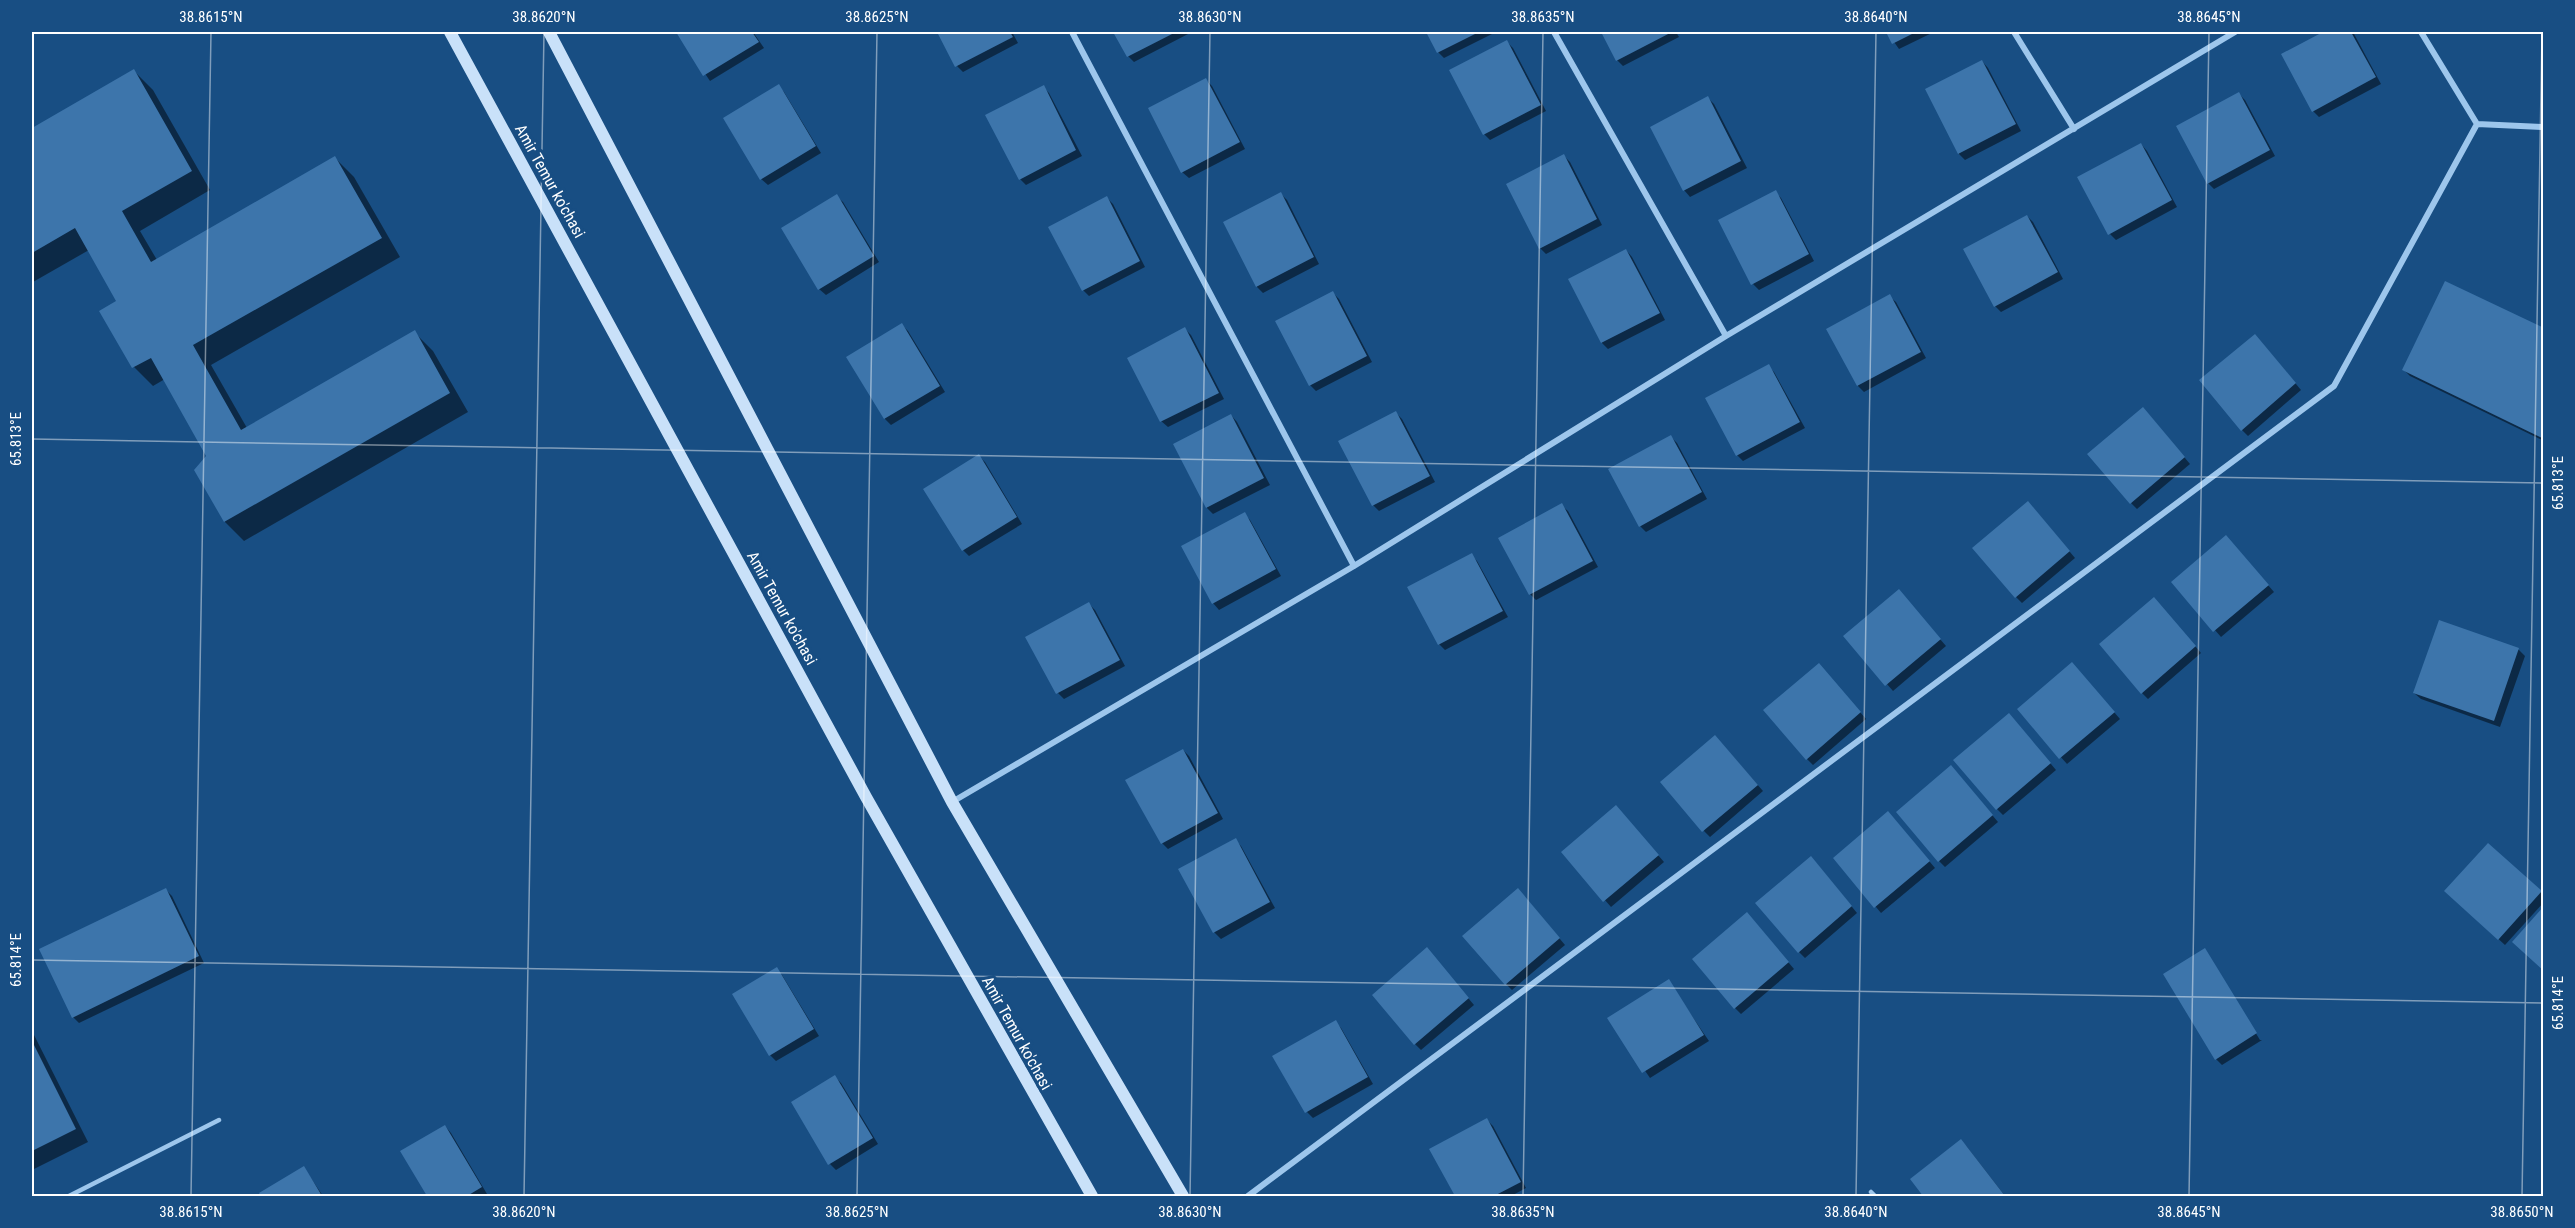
<svg xmlns="http://www.w3.org/2000/svg" width="2575" height="1228" font-family="'Roboto Condensed',sans-serif">
<style>
.shadow{fill:#0007}
.building{fill:#3d75ab}
.lines{fill:none;stroke-linecap:round;stroke-linejoin:round}
.lane{stroke:#9dc6ec;stroke-width:4.5}
.street{stroke:#9dc6ec;stroke-width:6}
.secondary{stroke:#c9e1f9;stroke-width:12}
.ticks{fill:none;stroke:#fff;stroke-width:1.5;stroke-opacity:0.45}
.labels{text-anchor:middle;dominant-baseline:central;stroke-width:6;stroke-linejoin:round;paint-order:stroke}
.street-label{font-size:16px;fill:#fff;stroke:#184e83}
.neatline{fill:none;stroke:#fff;stroke-width:2}
.ticks-label{font-size:15px;text-anchor:middle;fill:#fff}
</style>
<rect width="100%" height="100%" fill="#184e83"/>
<!-- shadow -->
<path class="shadow" d="M 677,32 L 753,32 L 764,48 L 710,81 Z
M 939,32 L 1012,32 L 1018,43 L 963,72 L 957,66 Z
M 1115,32 L 1189,32 L 1190,33 L 1134,62 L 1128,56 Z
M 1428,32 L 1496,32 L 1444,58 L 1438,52 Z
M 1603,32 L 1676,32 L 1679,37 L 1623,66 L 1617,60 Z
M 1887,32 L 1934,32 L 1899,49 Z
M 2326,32 L 2353,32 L 2381,84 L 2319,117 L 2313,111 L 2283,55 Z
M 1507,42 L 1513,48 L 1546,111 L 1490,140 L 1484,134 Z
M 1982,61 L 1988,68 L 2021,131 L 1965,160 L 1959,154 L 1927,90 Z
M 134,71 L 153,90 L 210,190 L 140,231 L 157,260 L 335,158 L 354,177 L 400,257 L 211,365 L 247,428 L 414,332 L 433,351 L 468,412 L 244,541 L 225,522 L 196,470 L 208,456 L 165,379 L 153,386 L 134,367 L 118,301 L 89,250 L 33,282 L 32,280 L 32,130 Z
M 1206,80 L 1212,86 L 1245,149 L 1189,178 L 1182,172 Z
M 778,86 L 784,92 L 821,153 L 768,185 L 761,179 Z
M 1043,87 L 1049,93 L 1082,156 L 1026,185 L 1020,179 Z
M 2239,94 L 2245,100 L 2275,156 L 2214,189 L 2208,183 Z
M 1708,98 L 1714,104 L 1747,168 L 1690,197 L 1684,190 L 1652,127 Z
M 2141,144 L 2147,151 L 2177,207 L 2116,240 L 2110,234 L 2080,178 Z
M 1564,156 L 1570,162 L 1602,225 L 1546,254 L 1540,248 Z
M 1775,192 L 1781,198 L 1814,261 L 1759,290 L 1753,284 Z
M 1281,194 L 1287,200 L 1319,264 L 1263,293 L 1257,287 L 1225,223 Z
M 836,196 L 843,202 L 879,262 L 826,295 L 819,289 L 783,228 Z
M 1107,198 L 1113,204 L 1145,267 L 1089,296 L 1083,290 Z
M 2027,216 L 2033,222 L 2063,279 L 2001,312 L 1995,306 Z
M 1626,250 L 1632,257 L 1665,320 L 1608,349 L 1602,343 L 1570,280 Z
M 1333,293 L 1339,299 L 1372,362 L 1316,391 L 1310,385 Z
M 1889,296 L 1896,302 L 1926,358 L 1864,392 L 1858,386 L 1828,329 Z
M 902,325 L 908,331 L 945,392 L 891,425 L 885,419 L 848,358 Z
M 1185,329 L 1191,335 L 1224,399 L 1168,427 L 1161,421 L 1129,358 Z
M 2544,330 L 2544,441 L 2410,376 L 2404,370 Z
M 2261,342 L 2301,390 L 2248,436 L 2242,430 Z
M 1768,366 L 1774,372 L 1805,428 L 1743,461 L 1737,455 Z
M 1396,413 L 1402,419 L 1435,482 L 1379,511 L 1373,505 Z
M 1231,415 L 1237,422 L 1270,485 L 1213,514 L 1207,508 L 1175,444 Z
M 2149,415 L 2190,464 L 2137,509 L 2131,503 Z
M 1671,437 L 1677,443 L 1707,499 L 1646,532 L 1640,526 Z
M 979,456 L 985,462 L 1022,524 L 969,556 L 963,550 Z
M 1561,505 L 1568,511 L 1598,567 L 1536,600 L 1530,594 Z
M 2034,509 L 2075,558 L 2022,603 L 2016,597 Z
M 1244,514 L 1250,520 L 1281,576 L 1219,610 L 1213,603 Z
M 2232,543 L 2274,592 L 2221,637 L 2173,582 Z
M 1471,555 L 1477,561 L 1508,617 L 1445,650 L 1439,644 Z
M 1904,597 L 1946,646 L 1893,691 L 1845,636 Z
M 1089,604 L 1095,610 L 1125,666 L 1064,699 L 1058,693 L 1027,638 Z
M 2160,605 L 2201,653 L 2148,699 L 2142,693 Z
M 2440,622 L 2519,650 L 2525,656 L 2500,727 L 2421,699 L 2414,693 Z
M 2078,670 L 2120,719 L 2067,764 L 2019,710 Z
M 1825,671 L 1866,719 L 1813,765 L 1807,759 Z
M 2015,721 L 2056,770 L 2003,815 L 1997,809 Z
M 1721,743 L 1763,791 L 1710,837 L 1704,831 Z
M 1183,750 L 1189,756 L 1223,819 L 1168,849 L 1162,843 Z
M 1957,773 L 1998,822 L 1945,867 L 1939,861 Z
M 1622,813 L 1664,862 L 1611,907 L 1563,852 Z
M 1894,819 L 1935,868 L 1881,913 L 1835,858 Z
M 1235,840 L 1241,846 L 1275,908 L 1221,939 L 1214,932 L 1180,870 Z
M 2488,845 L 2544,895 L 2544,902 L 2505,945 L 2452,897 Z
M 1817,864 L 1857,913 L 1805,958 L 1799,952 Z
M 166,890 L 172,896 L 204,963 L 79,1023 L 73,1017 Z
M 1524,896 L 1565,945 L 1512,990 L 1506,984 Z
M 1753,920 L 1794,969 L 1741,1014 L 1735,1008 Z
M 2205,950 L 2260,1040 L 2262,1040 L 2222,1065 L 2216,1059 Z
M 1433,956 L 1474,1005 L 1421,1050 L 1415,1044 Z
M 776,969 L 782,975 L 819,1036 L 776,1061 L 770,1055 L 734,994 Z
M 1668,981 L 1709,1041 L 1650,1078 L 1609,1018 Z
M 1335,1022 L 1341,1028 L 1373,1084 L 1313,1118 L 1307,1112 Z
M 32,1031 L 88,1142 L 32,1170 Z
M 835,1077 L 841,1083 L 878,1144 L 836,1170 L 830,1164 Z
M 1487,1120 L 1493,1126 L 1526,1188 L 1511,1196 L 1456,1196 L 1431,1150 Z
M 445,1126 L 451,1133 L 487,1194 L 483,1196 L 429,1196 L 402,1152 Z
M 1961,1141 L 1967,1147 L 2005,1196 L 1925,1196 L 1912,1179 Z
M 304,1168 L 323,1196 L 263,1196 L 261,1194 Z"/>
<!-- building -->
<path class="building" d="M 676,32 L 752,32 L 759,42 L 703,76 Z
M 937,32 L 1010,32 L 1013,37 L 955,67 Z
M 1113,32 L 1176,32 L 1127,57 Z
M 1426,32 L 1479,32 L 1437,53 Z
M 1601,32 L 1672,32 L 1616,61 Z
M 1886,32 L 1916,32 L 1892,44 Z
M 2323,32 L 2351,32 L 2376,77 L 2312,112 L 2281,54 Z
M 1507,40 L 1541,105 L 1483,135 L 1449,70 Z
M 1982,60 L 2016,124 L 1958,154 L 1925,89 Z
M 134,69 L 192,171 L 122,211 L 151,262 L 335,156 L 382,238 L 193,345 L 241,430 L 415,330 L 450,393 L 224,522 L 194,470 L 206,456 L 151,358 L 132,368 L 99,311 L 116,301 L 75,228 L 32,253 L 32,128 Z
M 1206,78 L 1240,142 L 1181,173 L 1148,108 Z
M 779,84 L 816,146 L 760,180 L 723,118 Z
M 1044,85 L 1076,150 L 1019,180 L 985,115 Z
M 2239,92 L 2270,150 L 2207,184 L 2176,126 Z
M 1708,96 L 1741,161 L 1683,191 L 1650,127 Z
M 2141,143 L 2172,200 L 2108,235 L 2077,177 Z
M 1564,154 L 1597,219 L 1539,249 L 1506,184 Z
M 1776,190 L 1809,254 L 1751,285 L 1718,220 Z
M 1281,192 L 1314,257 L 1256,287 L 1223,222 Z
M 837,194 L 874,256 L 818,290 L 781,228 Z
M 1107,196 L 1140,261 L 1082,291 L 1048,227 Z
M 2027,215 L 2058,272 L 1994,307 L 1963,249 Z
M 1626,249 L 1660,313 L 1601,343 L 1568,279 Z
M 2445,281 L 2544,328 L 2544,439 L 2402,370 Z
M 1333,291 L 1367,356 L 1309,386 L 1275,321 Z
M 1890,294 L 1921,352 L 1857,386 L 1826,329 Z
M 902,323 L 940,386 L 884,419 L 846,357 Z
M 1185,327 L 1219,393 L 1160,422 L 1127,358 Z
M 2255,334 L 2296,383 L 2241,431 L 2199,380 Z
M 1769,364 L 1800,422 L 1736,456 L 1705,398 Z
M 2143,407 L 2185,457 L 2130,504 L 2087,454 Z
M 1396,411 L 1430,476 L 1372,506 L 1338,441 Z
M 1231,414 L 1264,478 L 1206,508 L 1173,444 Z
M 1671,435 L 1702,492 L 1639,527 L 1608,469 Z
M 979,454 L 1017,517 L 962,551 L 923,489 Z
M 2028,501 L 2070,551 L 2015,598 L 1972,548 Z
M 1562,503 L 1593,561 L 1529,595 L 1498,538 Z
M 1245,512 L 1276,569 L 1212,604 L 1181,546 Z
M 2226,535 L 2269,585 L 2213,632 L 2171,582 Z
M 1472,553 L 1503,611 L 1438,645 L 1407,587 Z
M 1899,589 L 1941,639 L 1885,686 L 1843,636 Z
M 2154,597 L 2196,646 L 2141,694 L 2099,644 Z
M 1089,602 L 1120,660 L 1056,694 L 1025,637 Z
M 2439,620 L 2519,648 L 2494,721 L 2413,693 Z
M 2072,662 L 2115,712 L 2059,759 L 2017,709 Z
M 1819,663 L 1861,712 L 1806,760 L 1763,710 Z
M 2009,713 L 2051,763 L 1996,810 L 1953,760 Z
M 1715,735 L 1758,785 L 1702,832 L 1660,782 Z
M 1183,749 L 1218,813 L 1161,844 L 1125,780 Z
M 1951,765 L 1993,815 L 1938,862 L 1896,812 Z
M 1616,805 L 1659,855 L 1603,902 L 1561,852 Z
M 1888,811 L 1930,861 L 1874,908 L 1833,858 Z
M 1236,838 L 1270,902 L 1213,933 L 1178,869 Z
M 2488,843 L 2542,891 L 2498,940 L 2444,891 Z
M 1811,856 L 1852,906 L 1798,953 L 1755,903 Z
M 166,888 L 199,956 L 72,1018 L 39,949 Z
M 1518,888 L 1560,938 L 1505,985 L 1462,936 Z
M 2544,906 L 2544,971 L 2512,942 Z
M 1747,912 L 1789,962 L 1734,1009 L 1692,959 Z
M 1427,947 L 1469,998 L 1414,1045 L 1372,995 Z
M 2205,948 L 2257,1033 L 2215,1060 L 2163,974 Z
M 777,967 L 814,1029 L 769,1056 L 732,994 Z
M 1669,979 L 1704,1035 L 1642,1073 L 1607,1018 Z
M 1336,1020 L 1368,1077 L 1305,1113 L 1272,1056 Z
M 32,1041 L 76,1129 L 32,1151 Z
M 835,1075 L 873,1138 L 828,1165 L 791,1102 Z
M 1487,1118 L 1521,1182 L 1494,1196 L 1455,1196 L 1429,1149 Z
M 445,1125 L 482,1187 L 467,1196 L 427,1196 L 400,1151 Z
M 1961,1139 L 2005,1196 L 1923,1196 L 1910,1179 Z
M 304,1166 L 322,1196 L 261,1196 L 259,1193 Z"/>
<g class="lines">
<!-- lane -->
<path class="lane" d="M 1871,1192 L 1875,1196
M 69,1196 L 219,1120"/>
<!-- street -->
<path class="street" d="M 1072,32 L 1354,566
M 1554,32 L 1726,336
M 2014,32 L 2074,129
M 2477,124 L 2544,127
M 952,802 L 1354,566 L 1726,336 L 2235,32
M 1248,1196 L 2334,386 L 2477,124 L 2421,32"/>
<!-- secondary -->
<path class="secondary" d="M 450,32 L 866,797 L 1092,1196
M 549,32 L 952,802 L 1183,1196"/>
</g>
<!-- ticks -->
<path class="ticks" d="M 32,439 L 2544,483M 32,960 L 2544,1003M 191,1196 L 211,32M 524,1196 L 544,32M 857,1196 L 877,32M 1190,1196 L 1210,32M 1523,1196 L 1543,32M 1856,1196 L 1876,32M 2189,1196 L 2209,32M 2522,1196 L 2542,32"/>
<g class="labels">
<!-- street labels -->
<g class="street-label">
<text transform="translate(550 181) rotate(61)">Amir Temur ko'chasi</text>
<text transform="translate(782 608) rotate(61)">Amir Temur ko'chasi</text>
<text transform="translate(1017 1033) rotate(61)">Amir Temur ko'chasi</text>
</g>
</g>
<!-- border -->
<rect width="2575" height="1228" fill="none" stroke="#184e83" stroke-width="66"/>
<rect x="33" y="33" width="2509" height="1162" class="neatline"/>
<g class="ticks-label">
<text x="211" y="22">38.8615°N</text>
<text x="544" y="22">38.8620°N</text>
<text x="877" y="22">38.8625°N</text>
<text x="1210" y="22">38.8630°N</text>
<text x="1543" y="22">38.8635°N</text>
<text x="1876" y="22">38.8640°N</text>
<text x="2209" y="22">38.8645°N</text>
<text transform="translate(16 439) rotate(-90)" y="5">65.813°E</text>
<text transform="translate(2558 483) rotate(-90)" y="5">65.813°E</text>
<text transform="translate(16 960) rotate(-90)" y="5">65.814°E</text>
<text transform="translate(2558 1003) rotate(-90)" y="5">65.814°E</text>
<text x="191" y="1217">38.8615°N</text>
<text x="524" y="1217">38.8620°N</text>
<text x="857" y="1217">38.8625°N</text>
<text x="1190" y="1217">38.8630°N</text>
<text x="1523" y="1217">38.8635°N</text>
<text x="1856" y="1217">38.8640°N</text>
<text x="2189" y="1217">38.8645°N</text>
<text x="2522" y="1217">38.8650°N</text>
</g>
</svg>
